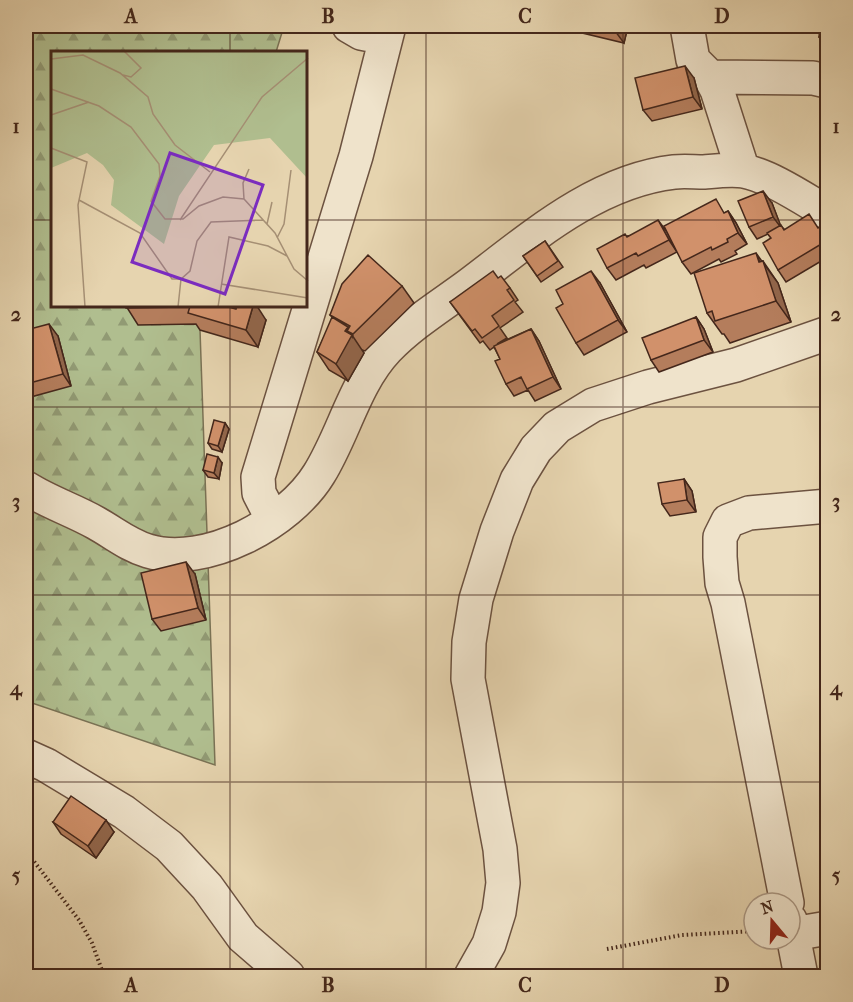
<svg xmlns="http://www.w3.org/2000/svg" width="853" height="1002" font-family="'IM FELL French Canon',serif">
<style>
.forest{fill:url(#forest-firs);stroke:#7a7255;stroke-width:1.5}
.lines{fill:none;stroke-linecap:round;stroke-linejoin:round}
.street-casing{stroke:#6c5240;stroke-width:36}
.path{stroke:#44271b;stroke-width:4;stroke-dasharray:1.5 3;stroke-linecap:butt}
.street{stroke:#efe3cb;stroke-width:33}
.wall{fill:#b47d5c;stroke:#44271b;stroke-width:1.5}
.shaded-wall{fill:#92664b;stroke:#44271b;stroke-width:1.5}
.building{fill:#d1916b;stroke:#44271b;stroke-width:1.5}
.grid{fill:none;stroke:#44271b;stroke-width:1.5;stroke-opacity:0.55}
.inset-road{fill:none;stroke:#a58f74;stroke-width:1.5}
.view{fill:#7b2cbf;fill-opacity:0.15;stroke:#7b2cbf;stroke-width:3}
.inset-edge{fill:none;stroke:#44271b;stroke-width:3}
.neatline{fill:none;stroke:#44271b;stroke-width:2}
.grid-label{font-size:20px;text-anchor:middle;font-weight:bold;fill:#44271b}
</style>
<defs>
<pattern id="forest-firs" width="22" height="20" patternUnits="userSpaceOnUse" patternTransform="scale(1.5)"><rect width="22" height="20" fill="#b0be8f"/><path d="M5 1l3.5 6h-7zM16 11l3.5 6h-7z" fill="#919a74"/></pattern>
</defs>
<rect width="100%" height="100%" fill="#e6d4af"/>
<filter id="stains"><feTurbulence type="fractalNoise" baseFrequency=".00333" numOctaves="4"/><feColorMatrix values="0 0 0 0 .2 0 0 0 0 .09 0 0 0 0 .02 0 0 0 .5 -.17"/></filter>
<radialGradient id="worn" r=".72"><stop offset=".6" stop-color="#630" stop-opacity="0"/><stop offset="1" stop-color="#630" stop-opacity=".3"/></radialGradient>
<!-- forest -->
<path class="forest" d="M 26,26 L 284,26 L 276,52 L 52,52 L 52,306 L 207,306 L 200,330 L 215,765 L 26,701 Z"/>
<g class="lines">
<defs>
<path id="street" d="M 349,26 L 361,33 L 386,38
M 687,26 L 693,60 L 710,77 L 717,90 L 743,171
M 710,77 L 813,78 L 826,81
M 26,488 C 48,502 73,510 96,523 C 114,533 128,545 148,551 C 206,568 289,523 319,474 C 344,434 354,384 387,349 C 411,324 442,305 469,285 C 530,239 595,181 674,172 C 684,171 694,172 704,172 C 716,171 731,169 744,171 C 770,176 804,199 828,213
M 273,520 L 259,493 L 258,477 L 356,156 L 389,26
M 26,756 L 46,765 L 124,812 L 169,846 L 207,887 L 243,937 L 288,976
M 787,903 L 728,603 L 722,583 L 720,557 L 720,537 L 728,521 L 749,513 L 828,506
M 790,920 L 801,976
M 793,934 L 828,928
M 471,976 L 489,944 L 499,912 L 503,883 L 500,849 L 468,679 L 469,642 L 476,599 L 497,531 L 517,480 L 536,449 L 557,427 L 593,405 L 648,387 L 736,365 L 828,333"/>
</defs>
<!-- street casing -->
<use href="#street" class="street-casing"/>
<!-- path -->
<path class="path" d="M 26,851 L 79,920 L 92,943 L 104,976
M 607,949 L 682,935 L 754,931"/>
<!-- street -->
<use href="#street" class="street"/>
</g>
<!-- wall -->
<path class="wall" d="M 326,26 L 344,26 L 343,32 L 328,29 Z
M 570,26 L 628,26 L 624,43 L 574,31 Z
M 719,26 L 742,26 L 742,30 L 721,28 Z
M 828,26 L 828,49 L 819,37 Z
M 694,78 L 702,109 L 652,121 L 643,110 Z
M 772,203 L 780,225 L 785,230 L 828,227 L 828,257 L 786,282 L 778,270 L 771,238 L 768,234 L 757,239 L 749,227 Z
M 728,211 L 736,223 L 747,244 L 735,251 L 737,254 L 721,262 L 719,259 L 691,274 L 682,262 L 726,212 Z
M 667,232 L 677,252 L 646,268 L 644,265 L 616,280 L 607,268 L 627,236 Z
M 545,241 L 563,267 L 541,282 L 523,256 Z
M 762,261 L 763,261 L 778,283 L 791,322 L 730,343 L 724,334 L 722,334 L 707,313 Z
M 498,278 L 510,288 L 518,300 L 515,302 L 523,312 L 500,328 L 507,338 L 497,344 L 531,329 L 539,341 L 561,389 L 535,401 L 528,390 L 514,396 L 506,384 L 500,359 L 494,347 L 490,350 L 483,341 L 480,343 L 450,302 Z
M 600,283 L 627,332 L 584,355 L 576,343 Z
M 402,286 L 414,303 L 365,351 L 362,350 L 364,353 L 348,381 L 329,370 L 317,352 L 333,318 L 330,315 Z
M 126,306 L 225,306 L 266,320 L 258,347 L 200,330 L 196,324 L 138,325 Z
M 696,317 L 704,329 L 713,352 L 659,372 L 651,360 Z
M 26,330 L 58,336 L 71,386 L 27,398 L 26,396 Z
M 225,423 L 229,429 L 222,452 L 212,449 L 208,443 Z
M 222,463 L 219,479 L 208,477 L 203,470 Z
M 684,479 L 692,491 L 696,512 L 670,516 L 662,504 Z
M 195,574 L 206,620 L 161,631 L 152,619 Z
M 53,822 L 114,832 L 96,858 L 61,834 Z"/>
<!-- shaded-wall -->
<path class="shaded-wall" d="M 339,26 L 344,26 L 343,32 Z
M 617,26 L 628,26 L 624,43 L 615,31 Z
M 685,66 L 694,78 L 702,109 L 693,97 Z
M 763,191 L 772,203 L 782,229 L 773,217 Z
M 728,211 L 736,223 L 747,244 L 738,233 Z
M 658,220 L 667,232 L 677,252 L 669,240 Z
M 756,253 L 778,283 L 791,322 L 776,301 Z
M 591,271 L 600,283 L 627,332 L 618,320 Z
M 253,306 L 257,306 L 266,320 L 258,347 L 246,330 Z
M 696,317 L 704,329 L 713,352 L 704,340 Z
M 49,324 L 58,336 L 71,386 L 63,374 Z
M 348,327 L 352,334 L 347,331 L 352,337 L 352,335 L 364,353 L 348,381 L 336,364 L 345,331 Z
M 531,329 L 539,341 L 561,389 L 553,377 Z
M 225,423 L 229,429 L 222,452 L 218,446 Z
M 218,457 L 222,463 L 219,479 L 214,473 Z
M 684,479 L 692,491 L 696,512 L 687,500 Z
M 186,562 L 195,574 L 206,620 L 198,608 Z
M 106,820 L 114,832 L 96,858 L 88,846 Z"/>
<!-- building -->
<path class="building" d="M 591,26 L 617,26 L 615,31 Z
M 820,26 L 828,26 L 828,37 L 819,37 Z
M 685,66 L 693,97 L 643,110 L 635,78 Z
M 763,191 L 773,217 L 749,227 L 738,201 Z
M 716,199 L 724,213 L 728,211 L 738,233 L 727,239 L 728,242 L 712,250 L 711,247 L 682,262 L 664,226 Z
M 809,214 L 818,228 L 825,224 L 828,228 L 828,240 L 778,270 L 763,243 L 771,238 L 767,233 L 781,225 L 784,230 Z
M 658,220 L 669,240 L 638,256 L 636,253 L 607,268 L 597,249 L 625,234 L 627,237 Z
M 545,241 L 558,261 L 537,276 L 523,256 Z
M 756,253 L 759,262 L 763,261 L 776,301 L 715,321 L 712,311 L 707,313 L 694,273 Z
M 368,255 L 402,286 L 353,334 L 347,331 L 350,326 L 330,315 L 342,284 Z
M 493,271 L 498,278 L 501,276 L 510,288 L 507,290 L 514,300 L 492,316 L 499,326 L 482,338 L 475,329 L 472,331 L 450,302 Z
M 591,271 L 618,320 L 576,343 L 556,308 L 563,304 L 556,290 Z
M 126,306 L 184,306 L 184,307 L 126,308 Z
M 190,306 L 225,306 L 236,309 L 237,306 L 253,306 L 246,330 L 188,313 Z
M 332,317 L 348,327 L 345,331 L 352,335 L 336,364 L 317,352 Z
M 696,317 L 704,340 L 651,360 L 642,338 Z
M 49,324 L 63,374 L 26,384 L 26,330 Z
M 531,329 L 553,377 L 527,389 L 521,377 L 506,384 L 495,361 L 500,359 L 494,346 Z
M 214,420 L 225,423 L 218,446 L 208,443 Z
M 207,454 L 218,457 L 214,473 L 203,470 Z
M 684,479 L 687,500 L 662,504 L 658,483 Z
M 186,562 L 198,608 L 152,619 L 141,573 Z
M 71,796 L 106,820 L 88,846 L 53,822 Z"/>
<!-- grid -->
<path class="grid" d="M 230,26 L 230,52M 426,26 L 426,976M 623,26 L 623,976M 26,220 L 52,220M 306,220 L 828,220M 230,306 L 230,976M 26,407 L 828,407M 26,595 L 828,595M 26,782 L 828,782"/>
<!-- overview -->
<g transform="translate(51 51)">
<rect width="256" height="256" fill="#e6d4af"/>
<path d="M 0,0 L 256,0 L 256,127 L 219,87 L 163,94 L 128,145 L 113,193 L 60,154 L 63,129 L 52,114 L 36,102 L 0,117 Z" fill="#b0be8f"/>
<path class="inset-road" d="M 0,8 L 32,4 L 69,22 L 97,46 L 102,63 L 124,94 L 159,121M 72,24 L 80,26 L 90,17 L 73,0M 0,38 L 48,55 L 80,76 L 108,113 L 109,125 L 100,150 L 114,168 L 132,168 L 148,155 L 172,146 L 193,148 L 224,182 L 243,218 L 257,230M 0,64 L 38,51M 0,97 L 36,111 L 27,154 L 34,256M 193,148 L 192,132 L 198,118M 28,149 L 89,182 L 121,228 L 130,228 L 139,220 L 146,190 L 160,171 L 212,169M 129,169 L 211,46 L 257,7M 216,173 L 221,151M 226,187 L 233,173 L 240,119M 170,233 L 257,247M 127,256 L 130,228M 167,256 L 178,186 L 217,195 L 236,205"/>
<path class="view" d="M 119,102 L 212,134 L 174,243 L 81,211 Z"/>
<rect width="256" height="256" class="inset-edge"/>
</g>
<!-- margin -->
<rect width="853" height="1002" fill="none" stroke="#e6d4af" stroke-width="66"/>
<!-- north arrow -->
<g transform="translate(772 921) rotate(341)"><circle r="28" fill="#efe3cb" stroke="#ab9885" stroke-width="1.5"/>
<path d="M0-4.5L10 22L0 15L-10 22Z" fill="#8f2418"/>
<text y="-9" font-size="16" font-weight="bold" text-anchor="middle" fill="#44271b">N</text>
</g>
<rect x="33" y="33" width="787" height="936" class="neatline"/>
<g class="grid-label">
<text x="131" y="23">A</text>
<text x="328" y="23">B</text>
<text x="525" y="23">C</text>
<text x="722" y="23">D</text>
<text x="16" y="133">1</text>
<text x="836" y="133">1</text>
<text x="16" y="321">2</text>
<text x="836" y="321">2</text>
<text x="16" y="508">3</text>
<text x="836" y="508">3</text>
<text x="16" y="695">4</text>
<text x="836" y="695">4</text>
<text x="16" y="882">5</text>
<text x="836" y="882">5</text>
<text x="131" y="992">A</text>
<text x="328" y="992">B</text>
<text x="525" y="992">C</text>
<text x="722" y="992">D</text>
</g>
<rect width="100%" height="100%" filter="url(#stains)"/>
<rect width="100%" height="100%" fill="url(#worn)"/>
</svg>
